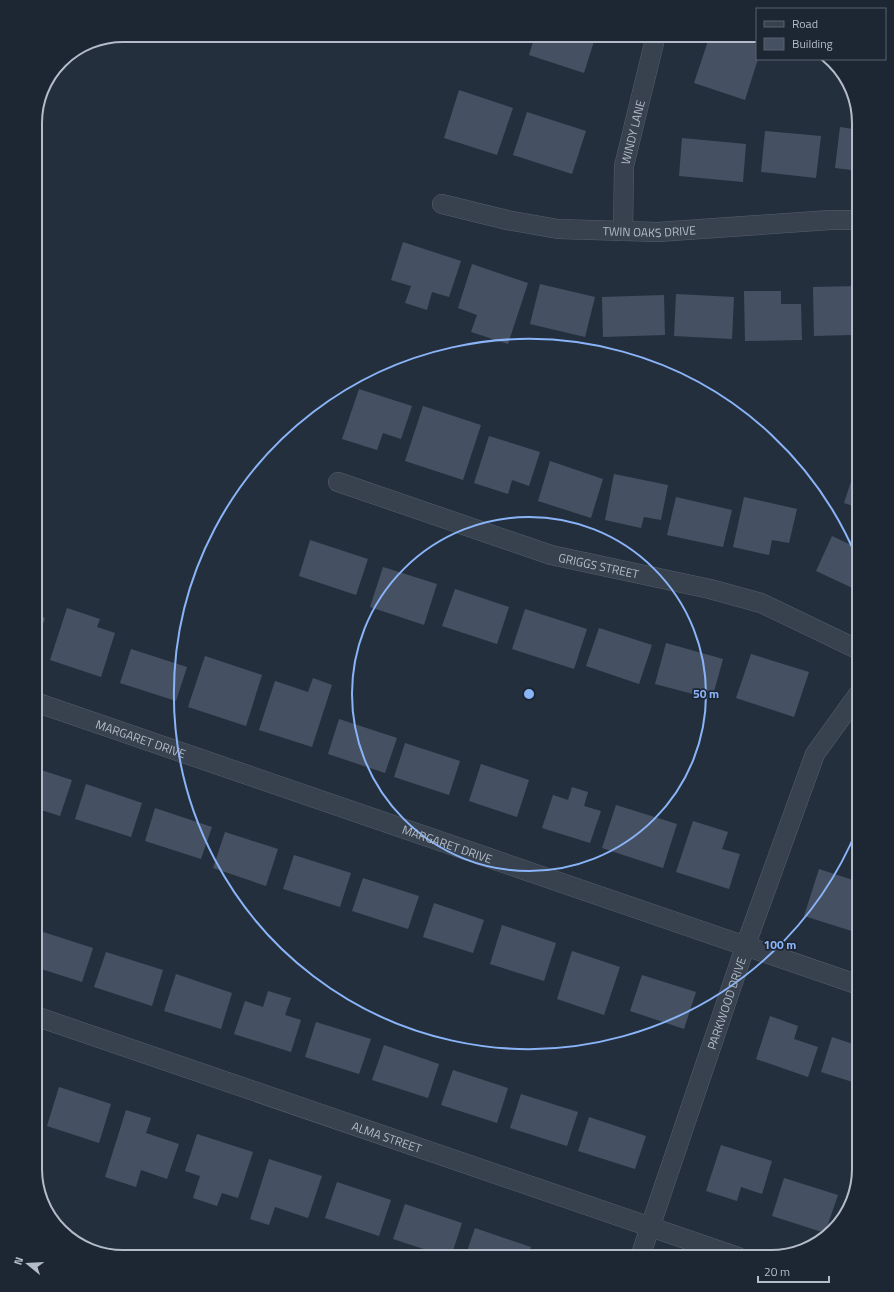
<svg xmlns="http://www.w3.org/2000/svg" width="894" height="1292" font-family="'Titillium Web',sans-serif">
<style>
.building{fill:#455162}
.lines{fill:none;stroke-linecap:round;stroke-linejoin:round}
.street-casing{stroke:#565f6c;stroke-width:20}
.street{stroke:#38414e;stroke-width:19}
.ring{fill:none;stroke:#8ab4f8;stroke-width:2}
.labels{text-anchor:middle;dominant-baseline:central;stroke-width:3.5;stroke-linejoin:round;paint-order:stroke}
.street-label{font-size:12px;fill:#b4bcc9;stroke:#1d2633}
.rim{fill:none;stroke:#b4bcc9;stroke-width:2}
.centre{fill:#8ab4f8;stroke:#1d2633;stroke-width:2}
.ring-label{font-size:12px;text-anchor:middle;font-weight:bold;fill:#8ab4f8;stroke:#1d2633;stroke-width:3.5;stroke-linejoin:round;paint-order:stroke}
</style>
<rect width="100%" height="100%" fill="#242f3e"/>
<!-- building -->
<path class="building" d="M 535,35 L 596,35 L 584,73 L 529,55 Z
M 710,35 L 731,35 L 757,44 L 757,59 L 758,59 L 745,100 L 694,83 Z
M 459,90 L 513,108 L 497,155 L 444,138 Z
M 527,112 L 586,131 L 572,174 L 513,155 Z
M 840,127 L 859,130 L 859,171 L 835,168 Z
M 765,131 L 821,136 L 816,178 L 761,172 Z
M 682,138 L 746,144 L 743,182 L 679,176 Z
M 403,242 L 461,261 L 449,297 L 432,292 L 427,310 L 405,303 L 411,286 L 391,280 Z
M 472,264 L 528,283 L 508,344 L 471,332 L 477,315 L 458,308 Z
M 540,284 L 595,297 L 585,337 L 530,324 Z
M 859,286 L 859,321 L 852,321 L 852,335 L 814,336 L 813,287 Z
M 744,291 L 781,291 L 781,304 L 801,304 L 802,340 L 745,341 Z
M 676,294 L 734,297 L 732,339 L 674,336 Z
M 664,295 L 665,335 L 603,337 L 602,297 Z
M 359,389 L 412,406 L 401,439 L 383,433 L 377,450 L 342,439 Z
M 423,406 L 481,425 L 463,480 L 405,461 Z
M 489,436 L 540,452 L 529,486 L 512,480 L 508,494 L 474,483 Z
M 859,457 L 859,508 L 844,503 Z
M 550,461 L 603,479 L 591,518 L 538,501 Z
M 614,474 L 668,485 L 661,520 L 644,517 L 641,528 L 605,520 Z
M 676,497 L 732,510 L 723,547 L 667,535 Z
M 744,497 L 797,509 L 789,543 L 772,540 L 769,555 L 733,547 Z
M 859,521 L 859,591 L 816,571 L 832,536 L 849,544 Z
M 310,540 L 368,559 L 356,595 L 299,576 Z
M 383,567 L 437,584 L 424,625 L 370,607 Z
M 455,589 L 509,607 L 497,644 L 442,626 Z
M 67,608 L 100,619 L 97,627 L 115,633 L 101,677 L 50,660 Z
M 525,609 L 587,629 L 574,669 L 512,649 Z
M 35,615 L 45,618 L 35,648 Z
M 599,628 L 652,645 L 639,684 L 586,666 Z
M 666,643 L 723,659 L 712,699 L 655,684 Z
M 131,649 L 187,667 L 176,701 L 120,683 Z
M 751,654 L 809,672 L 794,717 L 736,698 Z
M 205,656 L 262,675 L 246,726 L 188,707 Z
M 313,678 L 332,685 L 312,747 L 259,730 L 275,681 L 308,692 Z
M 339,719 L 397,738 L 385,773 L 328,754 Z
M 405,743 L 460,761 L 449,795 L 394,777 Z
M 481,764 L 529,780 L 517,817 L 469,801 Z
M 35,768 L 72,780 L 60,816 L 35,808 Z
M 86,784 L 142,803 L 131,837 L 75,819 Z
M 572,787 L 588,792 L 584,806 L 601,811 L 590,843 L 542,828 L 553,795 L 568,800 Z
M 616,805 L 677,824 L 663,868 L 602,848 Z
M 155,808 L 212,827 L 201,859 L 145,841 Z
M 693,821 L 728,832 L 722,849 L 740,854 L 729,889 L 676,872 Z
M 225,832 L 278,849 L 266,886 L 213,868 Z
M 294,855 L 351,873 L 340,907 L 283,889 Z
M 819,869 L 859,882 L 858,933 L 804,916 Z
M 363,878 L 419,896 L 408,929 L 352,911 Z
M 434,903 L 484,920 L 473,953 L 423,937 Z
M 502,925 L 556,943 L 544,981 L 490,964 Z
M 37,930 L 93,948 L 82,982 L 35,967 L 35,937 Z
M 572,951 L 620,967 L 604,1015 L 557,999 Z
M 106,952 L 163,970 L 152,1006 L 94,987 Z
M 176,974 L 232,993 L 221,1029 L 164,1011 Z
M 642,975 L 696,992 L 684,1029 L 630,1011 Z
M 268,991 L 291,998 L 285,1015 L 301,1020 L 291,1052 L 234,1034 L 245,1001 L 263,1007 Z
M 770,1016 L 798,1026 L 794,1039 L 818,1047 L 808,1077 L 756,1059 Z
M 316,1022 L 371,1039 L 359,1074 L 305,1057 Z
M 832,1037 L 859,1046 L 859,1084 L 821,1072 Z
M 384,1045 L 439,1064 L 428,1098 L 372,1080 Z
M 453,1070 L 508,1088 L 497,1123 L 441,1105 Z
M 35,1079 L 42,1081 L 35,1100 Z
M 59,1087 L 111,1104 L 99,1143 L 47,1126 Z
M 521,1094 L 578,1112 L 567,1146 L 510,1128 Z
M 126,1110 L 151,1118 L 146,1133 L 179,1144 L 167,1179 L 141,1170 L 136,1187 L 105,1177 Z
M 589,1117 L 646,1136 L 635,1169 L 578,1151 Z
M 197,1134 L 253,1152 L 238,1198 L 222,1193 L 217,1206 L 193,1198 L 200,1176 L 185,1171 Z
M 721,1145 L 772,1161 L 762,1194 L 741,1187 L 737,1201 L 706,1191 Z
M 269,1159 L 322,1176 L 308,1218 L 275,1207 L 269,1225 L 250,1219 Z
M 784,1178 L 838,1195 L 825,1233 L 772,1216 Z
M 337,1182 L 391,1200 L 379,1236 L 325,1218 Z
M 405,1204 L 462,1223 L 451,1257 L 448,1257 L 393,1239 Z
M 475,1228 L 531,1247 L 528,1257 L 465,1257 Z
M 546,1252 L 560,1257 L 544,1257 Z"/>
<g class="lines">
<defs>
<g id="street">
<path id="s1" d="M 442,204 L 507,220 L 558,229 L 658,232 L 830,220 L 859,220"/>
<path id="s2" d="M 623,231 L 624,166 L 656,35"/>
<path id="s3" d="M 338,482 L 551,555 L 710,589 L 761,603 L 859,650"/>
<path id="s4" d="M 35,702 L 859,985"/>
<path id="s5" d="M 35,1016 L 738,1257"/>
<path id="s6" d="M 640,1257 L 745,947 L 815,754 L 859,693"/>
</g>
</defs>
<!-- street casing -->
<use href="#street" class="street-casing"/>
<!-- street -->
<use href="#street" class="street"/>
</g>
<!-- distance rings -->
<g class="ring">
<circle cx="529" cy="694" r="177"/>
<path d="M858 827A355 355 0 1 1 858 561"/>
</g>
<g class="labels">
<!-- street labels -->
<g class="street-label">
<text stroke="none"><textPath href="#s2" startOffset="100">WINDY LANE</textPath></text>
<text stroke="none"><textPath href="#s1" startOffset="210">TWIN OAKS DRIVE</textPath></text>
<text stroke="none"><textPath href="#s3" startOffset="274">GRIGGS STREET</textPath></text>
<text stroke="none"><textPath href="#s4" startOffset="112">MARGARET DRIVE</textPath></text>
<text stroke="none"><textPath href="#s4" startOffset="436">MARGARET DRIVE</textPath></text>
<text stroke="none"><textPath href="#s6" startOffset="268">PARKWOOD DRIVE</textPath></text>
<text stroke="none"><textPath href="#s5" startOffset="372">ALMA STREET</textPath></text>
</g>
</g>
<!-- crop -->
<path d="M0 0H894V1292H0ZM123 42H771A81 81 0 0 1 852 123V1169A81 81 0 0 1 771 1250H123A81 81 0 0 1 42 1169V123A81 81 0 0 1 123 42Z" fill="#1d2633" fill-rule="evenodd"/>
<path class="rim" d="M123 42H771A81 81 0 0 1 852 123V1169A81 81 0 0 1 771 1250H123A81 81 0 0 1 42 1169V123A81 81 0 0 1 123 42Z"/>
<circle cx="529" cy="694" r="6" class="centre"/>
<g class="ring-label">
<text x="706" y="698">50 m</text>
<text x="780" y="949">100 m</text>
</g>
<!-- legend -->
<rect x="756" y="8" width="130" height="52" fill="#1d2633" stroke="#59626f"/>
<rect x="764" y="21" width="20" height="6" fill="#38414e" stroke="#59626f"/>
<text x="792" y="28" font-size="12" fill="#b4bcc9">Road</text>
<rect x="764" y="38" width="20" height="12" fill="#455162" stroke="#59626f"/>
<text x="792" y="48" font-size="12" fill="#b4bcc9">Building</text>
<!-- north arrow -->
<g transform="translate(28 1264) rotate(288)" stroke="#1d2633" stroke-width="3" paint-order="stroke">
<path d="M0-3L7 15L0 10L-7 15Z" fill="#b4bcc9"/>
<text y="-6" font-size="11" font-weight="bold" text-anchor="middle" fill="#b4bcc9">N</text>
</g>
<!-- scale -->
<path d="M758 1276v6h71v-6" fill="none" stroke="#b4bcc9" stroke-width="2"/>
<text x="764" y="1276" font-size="12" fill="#b4bcc9" stroke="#1d2633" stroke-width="3" paint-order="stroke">20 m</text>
</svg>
